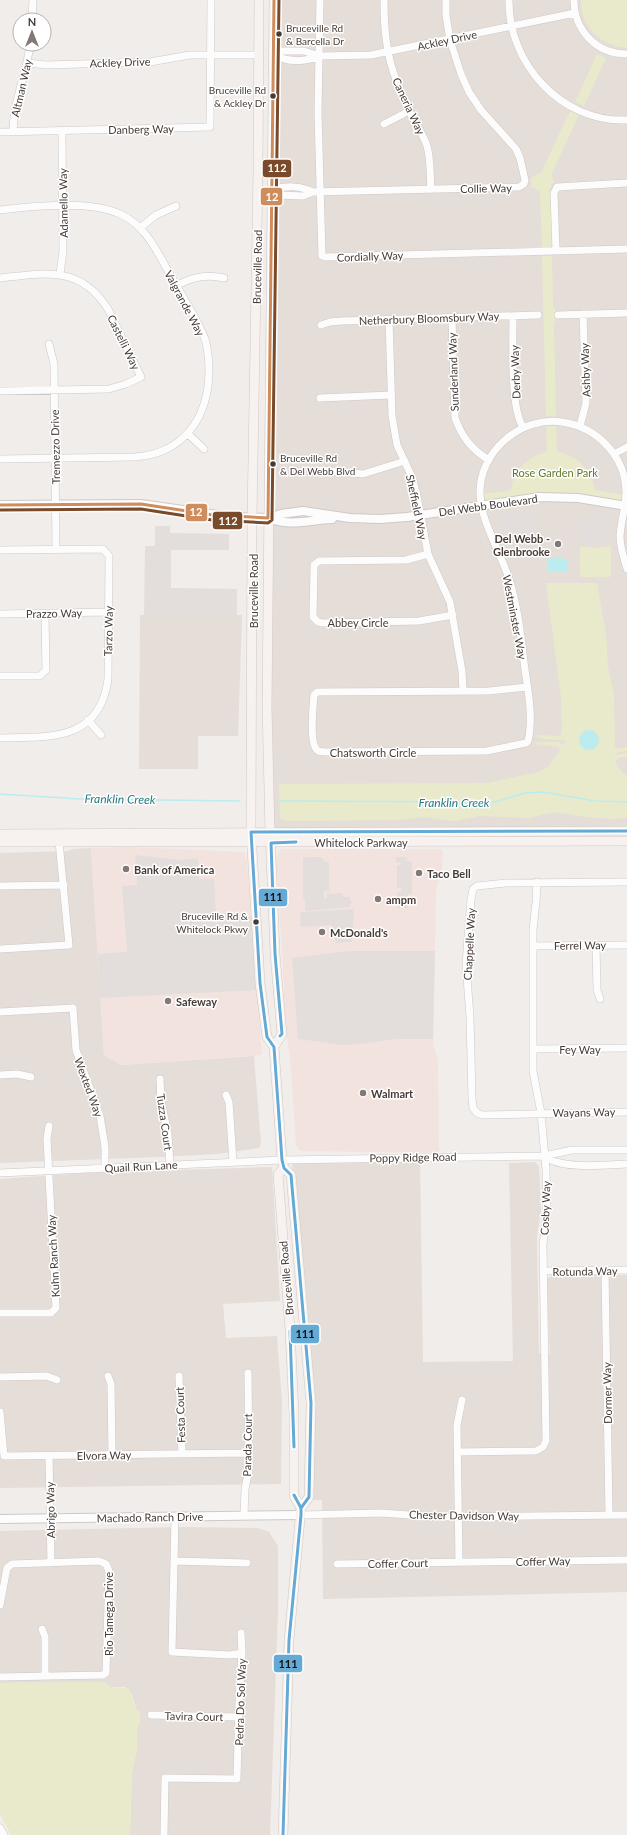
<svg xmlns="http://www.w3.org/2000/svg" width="627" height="1835" font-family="Lato,sans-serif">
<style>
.residential{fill:#e5ddd8}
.commercial{fill:#f3e3de}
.green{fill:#e9eacb}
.parking{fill:#e3dedc}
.water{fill:#bbecee}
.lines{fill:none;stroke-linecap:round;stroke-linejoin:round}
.stream{stroke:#bbecee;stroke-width:1.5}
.minor-casing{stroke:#cdc9c7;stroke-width:8}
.tertiary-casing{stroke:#cdc9c7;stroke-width:10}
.secondary-casing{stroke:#d1c9c3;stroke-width:10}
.minor{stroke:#fdfcfc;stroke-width:7}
.tertiary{stroke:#fdfcfc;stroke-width:8}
.secondary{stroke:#f7f2ef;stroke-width:9}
.bus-1-casing{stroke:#fff;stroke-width:6}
.bus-2-casing{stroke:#fff;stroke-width:6}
.bus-3-casing{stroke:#fff;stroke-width:6}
.bus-1{stroke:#65a9d5;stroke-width:3}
.bus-2{stroke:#cf8c5d;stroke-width:3}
.bus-3{stroke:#7a4b2a;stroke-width:3}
.bus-dot{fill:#473b36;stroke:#fff;stroke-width:1.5}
.poi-dot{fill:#827975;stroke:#fff;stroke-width:1.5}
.labels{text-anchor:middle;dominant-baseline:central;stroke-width:3;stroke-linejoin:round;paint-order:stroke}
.bus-label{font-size:10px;fill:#473b36;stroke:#fff;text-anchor:start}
.street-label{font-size:11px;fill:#473b36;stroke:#fff}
.park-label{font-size:11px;fill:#63792a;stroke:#fff}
.poi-label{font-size:11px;font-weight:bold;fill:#473b36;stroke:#fff;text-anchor:start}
.water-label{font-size:12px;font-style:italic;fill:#277b82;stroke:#fff}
.line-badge{stroke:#fff;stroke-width:1.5}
.badge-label{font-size:11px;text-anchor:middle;font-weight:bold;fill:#fff}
.pale-badge-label{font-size:11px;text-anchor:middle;font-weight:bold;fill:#111}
</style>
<rect width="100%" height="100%" fill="#f1edeb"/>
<!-- residential -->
<path class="residential" d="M 274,0 L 627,0 L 627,831 L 270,832 Z
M 140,615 L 242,615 L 238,736 L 198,736 L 198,769 L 139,769 Z
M 91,848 L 104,1055 L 121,1065 L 254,1056 L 261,1144 L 259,1148 L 218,1154 L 159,1157 L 0,1163 L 0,853 L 68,851 L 73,849 Z
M 420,1161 L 423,1362 L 513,1361 L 509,1163 L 535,1162 L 539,1167 L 541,1212 L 537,1235 L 539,1353 L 550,1354 L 546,1281 L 552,1275 L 627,1275 L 627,1592 L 323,1599 L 322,1500 L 312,1500 L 292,1162 Z
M 272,1167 L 280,1301 L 223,1304 L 226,1338 L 277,1336 L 282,1401 L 281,1484 L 0,1488 L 0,1179 L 84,1173 Z
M 184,1527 L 258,1528 L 269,1532 L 278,1546 L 278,1612 L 270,1835 L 130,1835 L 132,1772 L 137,1749 L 136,1709 L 132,1695 L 125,1687 L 110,1687 L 104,1682 L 0,1683 L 0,1531 Z"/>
<!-- commercial -->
<path class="commercial" d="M 129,847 L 244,852 L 247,860 L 262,1055 L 121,1065 L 104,1055 L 91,848 Z
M 284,849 L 443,849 L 442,870 L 436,890 L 433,1044 L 438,1060 L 439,1153 L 303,1151 L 298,1149 L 296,1144 L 290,1058 L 283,1011 L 284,986 L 276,857 L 280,850 Z"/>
<!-- green -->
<path class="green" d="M 581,0 L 627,0 L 627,48 C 601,46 580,27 581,0 Z
M 597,54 L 606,58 L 584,106 L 575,102 Z
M 570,111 L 579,115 L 551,175 L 554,181 L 549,190 L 551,198 L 553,242 L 550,247 L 542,248 L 540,191 L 531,187 L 532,177 L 541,173 Z
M 542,256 L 552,256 L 553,306 C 557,312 557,318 554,324 L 556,416 L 546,416 Z
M 546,426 L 556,426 L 557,452 C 578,456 591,469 595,490 L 624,495 L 621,501 L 578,494 L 544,493 L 496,499 L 488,501 L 484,499 L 483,494 L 511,490 C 514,469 527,457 547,452 Z
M 583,546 L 596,548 L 609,546 L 611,548 L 611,575 L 610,577 L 582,577 L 580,574 L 580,548 Z
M 546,583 L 597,583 L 606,634 L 608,667 L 614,695 L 615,747 L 618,749 L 627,747 L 627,751 L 615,753 L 616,755 L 627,753 L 627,757 L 619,758 L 615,762 L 622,772 L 627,776 L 627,818 L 612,819 L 585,817 L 556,812 L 527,818 L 480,816 L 454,821 L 423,817 L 399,820 L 286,821 L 280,818 L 279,784 L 487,783 L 539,772 L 549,766 L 560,750 L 559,747 L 535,744 L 536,742 L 559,742 L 560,744 L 566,743 L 565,740 L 542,739 L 540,737 L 537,738 L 536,735 L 559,736 L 562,734 L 561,697 Z
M 104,1682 C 109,1691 121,1685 129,1689 L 136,1709 L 140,1712 L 140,1724 L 137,1727 L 137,1749 L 132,1773 L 130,1835 L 11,1835 L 0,1814 L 0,1683 Z"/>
<!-- parking -->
<path class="parking" d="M 532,508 L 538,533 L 534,534 L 534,540 L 531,544 L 508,553 L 499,513 Z
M 606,512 L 611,534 L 602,536 L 603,542 L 589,545 L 587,541 L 583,542 L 577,519 Z
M 155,526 L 170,526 L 170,533 L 229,534 L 229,550 L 171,550 L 171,588 L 237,589 L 237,615 L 144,615 L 145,546 L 155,546 Z
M 135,855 L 180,860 L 198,858 L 199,879 L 214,879 L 216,917 L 251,916 L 257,990 L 100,998 L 98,954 L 127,952 L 122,886 L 137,885 Z
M 308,857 L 321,857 L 325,862 L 329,862 L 329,891 L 324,891 L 324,898 L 327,898 L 327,894 L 343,893 L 343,897 L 349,897 L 352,903 L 350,904 L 350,907 L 305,911 L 305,900 L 307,900 L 303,898 L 303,858 Z
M 396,857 L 407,857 L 407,861 L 412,861 L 412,894 L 408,894 L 408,908 L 397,908 L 397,892 L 401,892 L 401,888 L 397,888 L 397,865 L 401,865 L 401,863 L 396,862 Z
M 354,909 L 352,942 L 336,943 L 332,925 L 301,927 L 300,912 Z
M 349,951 L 435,951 L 433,1039 L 396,1039 L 360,1044 L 343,1045 L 298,1039 L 292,958 Z"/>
<!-- water -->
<path class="water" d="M 555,557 L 560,557 L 567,560 L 567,572 L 548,572 L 548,560 Z
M579 740a10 10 0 1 1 20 0a10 10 0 1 1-20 0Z"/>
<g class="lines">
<!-- stream -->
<path class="stream" d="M 0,794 L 80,799 L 240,801
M 279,801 L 495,802 L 525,793 L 543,792 L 595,801 L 627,802"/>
<defs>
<path id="minor" d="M 320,0 L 318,113 L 322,256 L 325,257 L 627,249
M 384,0 C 384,28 386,55 397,82 C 400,91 404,101 409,110 C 414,123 423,133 427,146 C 431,160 430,175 431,189
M 509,0 C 508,63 561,123 627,120
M 574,0 C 574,30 596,54 627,54
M 32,20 L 33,0
M 274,54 L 281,51 L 304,51 L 319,56 L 371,55 L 575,13
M 274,54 C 287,63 305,62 319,56
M 28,63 L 46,65 L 150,62 L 190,55 L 259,55
M 384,124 L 409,111
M 0,132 L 210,127 L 211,0
M 13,132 C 13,101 27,74 30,44
M 313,192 C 301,186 286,185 273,190 L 278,195 L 303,196 L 313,192 L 519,187 L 524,184 L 525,180 L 520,158 L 516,149 L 481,110 L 469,92 L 461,74 L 450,40 L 446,15 L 446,0
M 0,210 C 33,206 90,200 120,214 C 147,226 158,254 172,278 C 183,298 197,318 205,339 C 208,350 209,361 209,372 C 208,419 183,454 134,457 L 0,459
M 140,228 L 156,215 L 176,206
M 556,250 L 554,193 L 557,187 L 627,183
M 60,274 L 63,251 L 62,131
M 0,278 C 45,273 80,265 108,309 L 141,377 L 126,384 L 109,389 L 0,391
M 176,286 C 192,277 206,274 224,278
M 558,315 L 627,313
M 513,316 C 513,341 510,408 523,427
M 452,318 L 455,418 C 462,437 471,449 489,460
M 389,320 L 392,416 L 397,445 L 411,475 L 416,491 L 428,554 L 450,602 L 462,671 L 463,691
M 321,325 L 330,322 L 342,321 L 538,315
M 49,344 L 54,364 L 56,550
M 320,398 L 391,395
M 580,426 L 586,403 L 583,314
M 188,434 L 204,449
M 614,454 L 627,447
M 321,470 L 363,474 L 405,461
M 0,550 L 103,549 L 109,556 L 108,679 C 100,742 48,737 0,738
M 428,554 L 406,560 L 319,561 L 314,565 L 314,568 L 313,617 L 318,622 L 322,623 L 419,621 L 453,615
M 0,614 L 109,612
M 0,676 L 40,676 L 46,670 L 45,614
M 527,687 L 489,691 L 317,692 L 314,695 C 313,706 310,738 315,747 C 317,752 321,752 326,752 L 487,751 L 526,743 L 528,741 C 534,716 527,687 524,662 C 521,636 518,608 510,582 C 502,554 481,523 480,494 C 479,451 521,416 562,422 C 597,427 625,456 626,491 C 626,506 621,521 620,536 C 620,547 624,559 627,569
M 88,720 L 101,735
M 627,882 L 506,883 L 477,886 L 473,889 L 471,899 L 466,964 L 470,1017 L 472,1098 L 473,1108 L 477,1113 L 482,1115 L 627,1112
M 0,886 L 64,885
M 596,945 L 597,990 L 600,999
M 533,946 L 627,945
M 0,949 L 69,945 L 59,842
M 0,1012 L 73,1008 L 76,1050 L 100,1116 L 105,1147 L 105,1168
M 533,1049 L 627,1048
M 0,1075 L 17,1074 L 31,1077
M 160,1079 L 161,1101 L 168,1134 L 170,1165
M 226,1095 L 229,1102 L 233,1162
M 544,1156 C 562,1170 605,1165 627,1164
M 0,1173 L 282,1160 L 544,1156 L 572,1150 L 627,1150
M 544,1271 L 627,1270
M 605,1271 L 609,1515
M 0,1313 L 51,1313 L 56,1308 L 47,1139 L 49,1126
M 108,1376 L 111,1384 L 112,1455
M 179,1376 L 182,1454
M 0,1377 L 47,1376 L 57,1380
M 0,1412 L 4,1456 L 249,1453
M 458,1452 L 536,1451 L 543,1447 L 546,1441 L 543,1244 L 547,1216 L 546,1169 L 541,1113 L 533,1071 L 533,930 L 536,902 L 537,882
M 49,1456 L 51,1563
M 244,1515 L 245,1489 L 249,1469 L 248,1373
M 301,1515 L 381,1513 L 437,1517 L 627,1515
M 175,1517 L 172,1652 L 230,1655 L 242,1653
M 174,1561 L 247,1563
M 459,1562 L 457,1425 L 462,1400
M 337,1564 L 627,1560
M 0,1605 L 7,1568 L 12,1564 L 99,1561 L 106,1564 L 109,1571 L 106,1673 L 103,1675 L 0,1677
M 42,1629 L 45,1637 L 45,1675
M 151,1715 L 238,1717
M 0,1828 L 4,1835
M 164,1835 L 165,1778 L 237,1779 L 239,1701 L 242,1653 L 241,1633"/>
<path id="tertiary" d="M 0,505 L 141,504 L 232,517 L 268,518 L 281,514 L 303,511 L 350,518 L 380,519 L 407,517 L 539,497 L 578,498 L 627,506
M 268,518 C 292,527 309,520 332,519
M 0,1519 L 301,1515"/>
<path id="secondary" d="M 259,0 L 258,171 L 252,518 L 251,832 L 260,983 L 267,1037 L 274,1047 L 282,1160 L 284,1168 L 291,1175 L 311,1403 L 309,1497 L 301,1508
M 274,0 L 267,706 L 270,832 L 275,954 L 282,1034 L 274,1047
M 0,834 L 627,831
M 0,842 L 627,841
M 283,1835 L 289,1640 L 301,1508 L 294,1496 L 294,1414 L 290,1330 L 278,1174 L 284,1168"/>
</defs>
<!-- minor casing -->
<use href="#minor" class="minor-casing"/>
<!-- tertiary casing -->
<use href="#tertiary" class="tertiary-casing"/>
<!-- secondary casing -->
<use href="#secondary" class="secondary-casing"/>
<!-- minor -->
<use href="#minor" class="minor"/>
<!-- tertiary -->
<use href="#tertiary" class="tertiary"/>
<!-- secondary -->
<use href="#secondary" class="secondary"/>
<defs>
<path id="bus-1" d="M 280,1036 L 282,1034 L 275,954 L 271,843 L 296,842
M 290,1331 L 294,1447
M 301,1508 L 309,1497 L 311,1403 L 291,1175 L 284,1168 L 282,1160 L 274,1047 L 267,1037 L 260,983 L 251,832 L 627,831
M 283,1835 L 289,1640 L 301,1515 L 301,1508 L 294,1495"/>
<path id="bus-2" d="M 0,505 L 141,504 L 213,515 L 268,518 L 274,0"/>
<path id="bus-3" d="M 0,510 L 141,509 L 212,520 L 268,523 L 272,520 L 279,0"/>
</defs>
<!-- bus-1 casing -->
<use href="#bus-1" class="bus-1-casing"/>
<!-- bus-2 casing -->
<use href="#bus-2" class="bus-2-casing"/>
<!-- bus-3 casing -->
<use href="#bus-3" class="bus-3-casing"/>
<!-- bus-1 -->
<use href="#bus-1" class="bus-1"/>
<!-- bus-2 -->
<use href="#bus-2" class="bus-2"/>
<!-- bus-3 -->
<use href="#bus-3" class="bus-3"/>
</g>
<!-- markers -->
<g class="bus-dot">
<circle cx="279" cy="34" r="3.5"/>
<circle cx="273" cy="96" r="3.5"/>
<circle cx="273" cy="464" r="3.5"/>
<circle cx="256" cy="922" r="3.5"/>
</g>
<g class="poi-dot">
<circle cx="558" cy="544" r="4"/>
<circle cx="126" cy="869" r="4"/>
<circle cx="419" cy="873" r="4"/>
<circle cx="378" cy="899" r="4"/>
<circle cx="322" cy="932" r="4"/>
<circle cx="168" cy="1001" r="4"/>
<circle cx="363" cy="1093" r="4"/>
</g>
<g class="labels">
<!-- bus labels -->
<g class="bus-label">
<text x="286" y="28">Bruceville Rd<tspan x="286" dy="13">&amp; Barcella Dr</tspan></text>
<text x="266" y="90" text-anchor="end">Bruceville Rd<tspan x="266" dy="13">&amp; Ackley Dr</tspan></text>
<text x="280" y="458">Bruceville Rd<tspan x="280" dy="13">&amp; Del Webb Blvd</tspan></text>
<text x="248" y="916" text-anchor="end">Bruceville Rd &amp;<tspan x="248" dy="13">Whitelock Pkwy</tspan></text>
</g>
<!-- street labels -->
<g class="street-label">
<text transform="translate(447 40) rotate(-12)">Ackley Drive</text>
<text transform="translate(120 62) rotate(-2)">Ackley Drive</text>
<text transform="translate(21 88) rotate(-77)">Altman Way</text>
<text transform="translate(409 106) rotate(65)">Caneria Way</text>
<text transform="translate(141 129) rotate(-1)">Danberg Way</text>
<text transform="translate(486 188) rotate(-1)">Collie Way</text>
<text transform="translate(63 203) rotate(-91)">Adamello Way</text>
<text transform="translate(370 256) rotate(-2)">Cordially Way</text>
<text transform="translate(257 267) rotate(-89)">Bruceville Road</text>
<text transform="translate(185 303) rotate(62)">Valgrande Way</text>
<text transform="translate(429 318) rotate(-2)">Netherbury Bloomsbury Way</text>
<text transform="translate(124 342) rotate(64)">Castelli Way</text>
<text transform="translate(585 370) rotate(-92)">Ashby Way</text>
<text transform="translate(453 372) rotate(-92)">Sunderland Way</text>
<text transform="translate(515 372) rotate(-92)">Derby Way</text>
<text transform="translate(55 447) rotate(-91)">Tremezzo Drive</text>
<text transform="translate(488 505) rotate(-8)">Del Webb Boulevard</text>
<text transform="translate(417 507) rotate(78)">Sheffield Way</text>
<text transform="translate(253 591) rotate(-90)">Bruceville Road</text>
<text transform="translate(54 613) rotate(-1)">Prazzo Way</text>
<text transform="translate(515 617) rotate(79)">Westminster Way</text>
<text x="358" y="622">Abbey Circle</text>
<text transform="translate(108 631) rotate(-89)">Tarzo Way</text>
<text x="373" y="752">Chatsworth Circle</text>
<text x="361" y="842">Whitelock Parkway</text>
<text transform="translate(469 944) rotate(-87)">Chappelle Way</text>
<text transform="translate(580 945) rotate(-1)">Ferrel Way</text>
<text x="580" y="1049">Fey Way</text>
<text transform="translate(89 1087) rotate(70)">Wexted Way</text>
<text transform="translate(584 1112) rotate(-1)">Wayans Way</text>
<text transform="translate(165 1122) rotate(82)">Tuzza Court</text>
<text transform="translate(413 1157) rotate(-1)">Poppy Ridge Road</text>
<text transform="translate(141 1166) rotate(-3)">Quail Run Lane</text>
<text transform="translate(545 1208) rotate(-88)">Cosby Way</text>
<text transform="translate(53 1256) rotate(-93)">Kuhn Ranch Way</text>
<text transform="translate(585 1271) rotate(-1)">Rotunda Way</text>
<text transform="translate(286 1278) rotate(-95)">Bruceville Road</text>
<text transform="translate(607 1393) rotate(-91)">Dormer Way</text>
<text transform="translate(180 1415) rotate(-92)">Festa Court</text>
<text transform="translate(247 1445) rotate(-89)">Parada Court</text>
<text transform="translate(104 1455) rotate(-1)">Elvora Way</text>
<text transform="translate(50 1510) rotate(-91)">Abrigo Way</text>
<text transform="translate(464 1515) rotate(1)">Chester Davidson Way</text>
<text transform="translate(150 1517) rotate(-1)">Machado Ranch Drive</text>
<text transform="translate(543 1561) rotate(-1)">Coffer Way</text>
<text transform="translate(398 1563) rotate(-1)">Coffer Court</text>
<text transform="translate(108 1614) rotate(-90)">Rio Tamega Drive</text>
<text transform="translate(240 1702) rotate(-88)">Pedra Do Sol Way</text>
<text transform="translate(194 1716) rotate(1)">Tavira Court</text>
</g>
<!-- park labels -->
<g class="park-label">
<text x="555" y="472">Rose Garden Park</text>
</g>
<!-- poi labels -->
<g class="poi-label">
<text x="550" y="538" text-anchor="end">Del Webb -<tspan x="550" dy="13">Glenbrooke</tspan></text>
<text x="134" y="869">Bank of America</text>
<text x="427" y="873">Taco Bell</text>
<text x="386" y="899">ampm</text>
<text x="330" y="932">McDonald's</text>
<text x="176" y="1001">Safeway</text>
<text x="371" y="1093">Walmart</text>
</g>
<!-- water labels -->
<g class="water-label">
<text transform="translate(120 799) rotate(1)">Franklin Creek</text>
<text x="454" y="802">Franklin Creek</text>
</g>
</g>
<g class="line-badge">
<rect x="262" y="159" width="30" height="19" rx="4" fill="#7a4b2a"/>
<rect x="260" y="187" width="23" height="19" rx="4" fill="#cf8c5d"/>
<rect x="185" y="503" width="23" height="19" rx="4" fill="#cf8c5d"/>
<rect x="212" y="511" width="31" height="19" rx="4" fill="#7a4b2a"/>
<rect x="258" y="888" width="30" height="19" rx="4" fill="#65a9d5"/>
<rect x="290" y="1324" width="30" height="20" rx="4" fill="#65a9d5"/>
<rect x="273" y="1654" width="30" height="19" rx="4" fill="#65a9d5"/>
</g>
<g class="badge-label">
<text x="277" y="172">112</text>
<text x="272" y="201">12</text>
<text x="196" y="516">12</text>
<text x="228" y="525">112</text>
</g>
<g class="pale-badge-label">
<text x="273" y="901">111</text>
<text x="305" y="1338">111</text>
<text x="288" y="1668">111</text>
</g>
<!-- north arrow -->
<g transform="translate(32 32)"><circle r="19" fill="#ffffff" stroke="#b5b1af"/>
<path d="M0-3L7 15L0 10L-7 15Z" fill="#827975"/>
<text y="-6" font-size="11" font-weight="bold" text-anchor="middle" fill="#473b36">N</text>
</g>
</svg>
